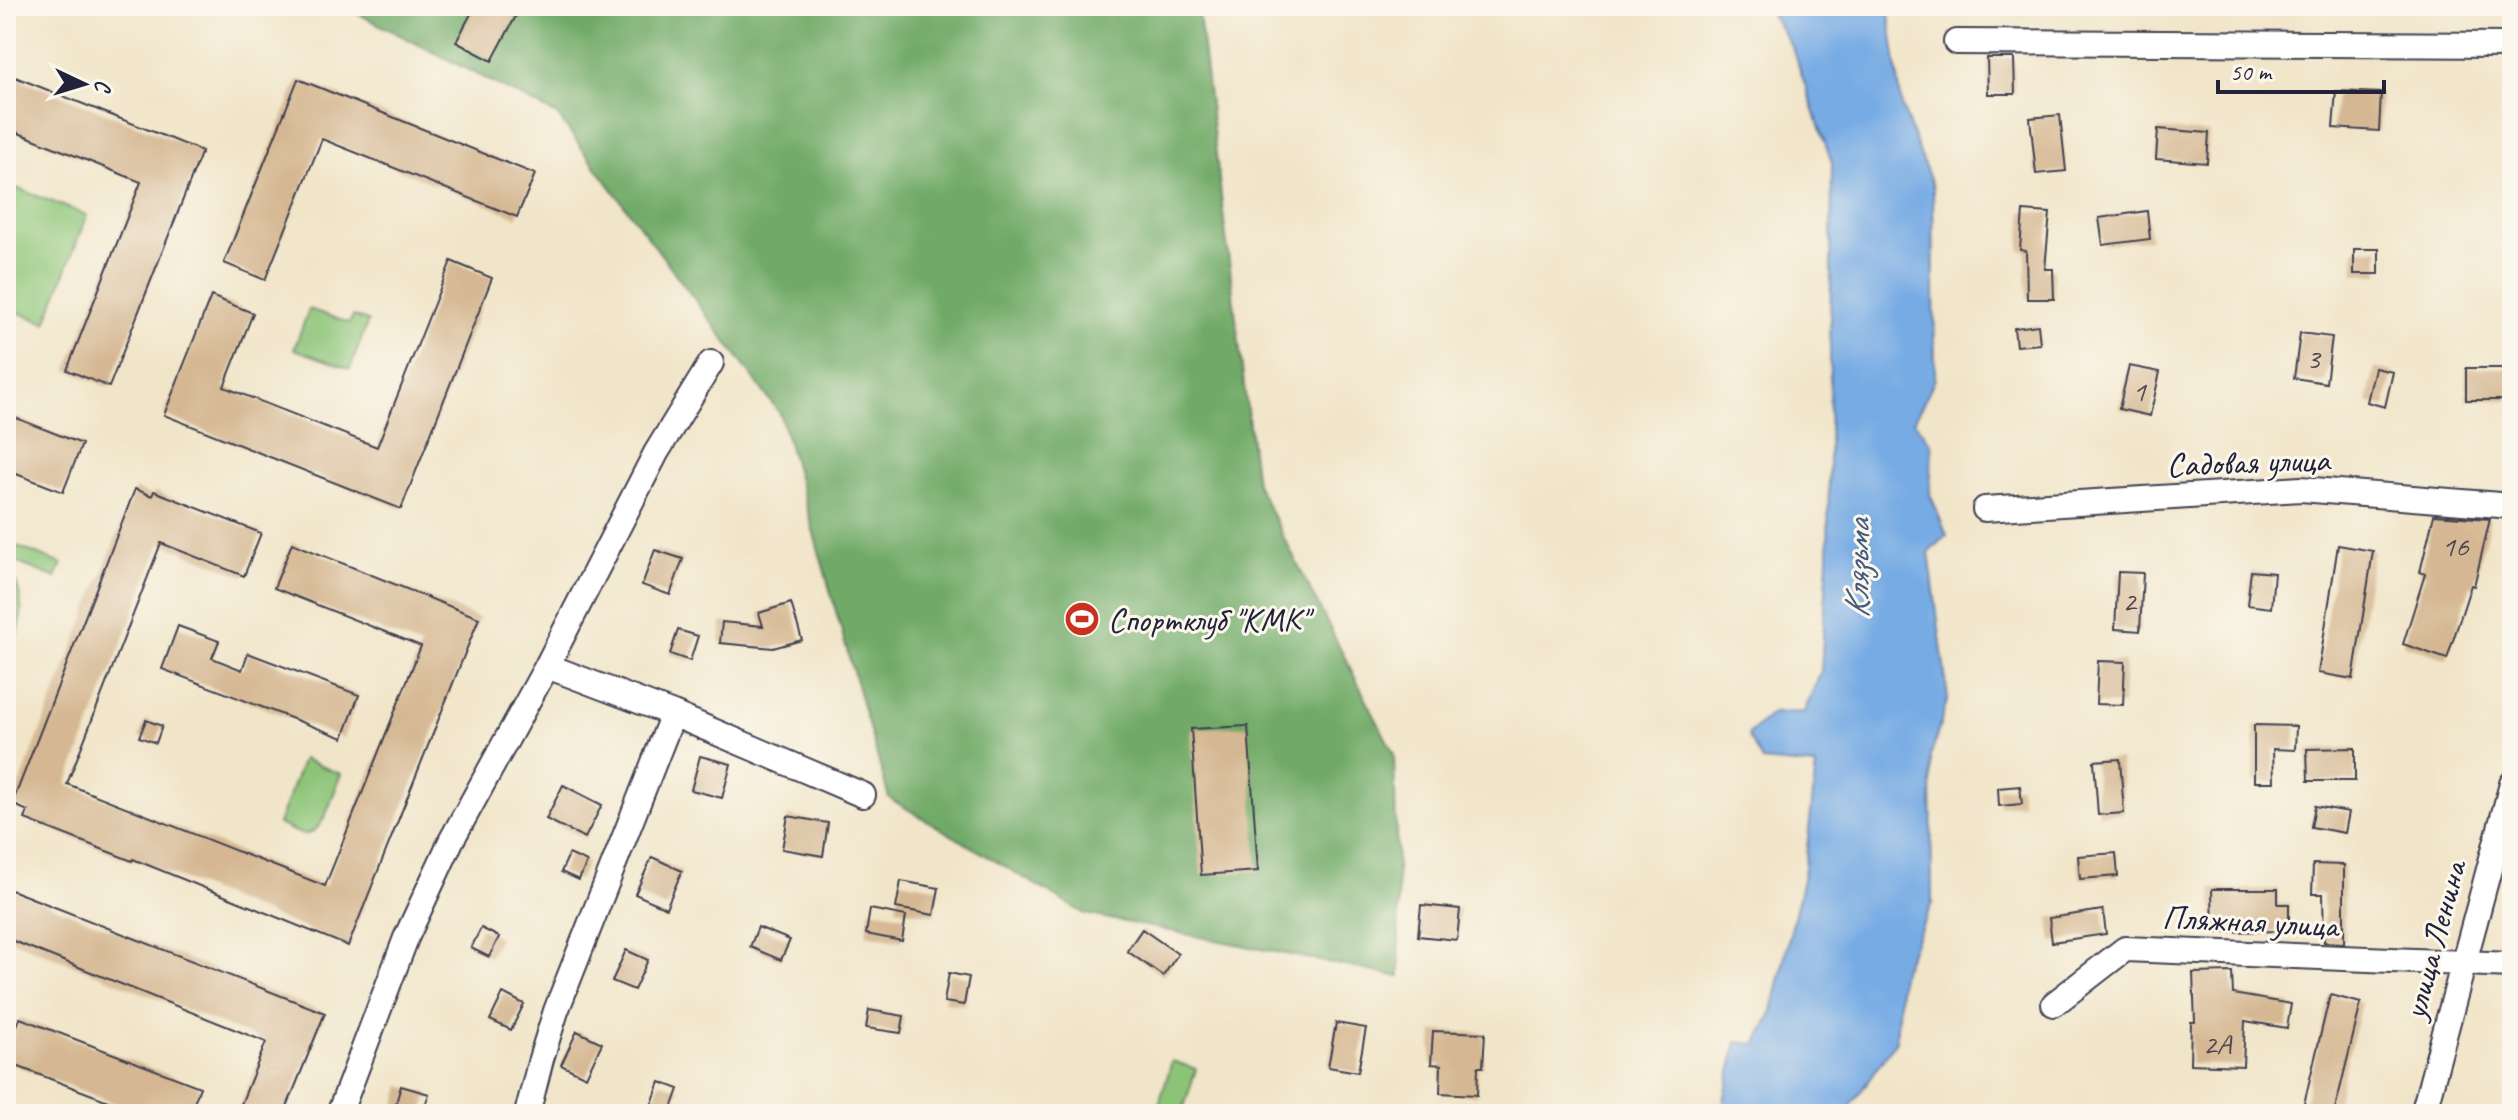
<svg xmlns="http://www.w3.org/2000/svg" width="2518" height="1120" font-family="Caveat,sans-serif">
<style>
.green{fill:#8cc477;stroke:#577359;stroke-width:2}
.forest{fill:#71aa68;stroke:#4a6652;stroke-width:2}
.water{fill:#77abe4;stroke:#4c6690;stroke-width:2}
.building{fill:#d5b893}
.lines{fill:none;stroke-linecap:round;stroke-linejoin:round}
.minor-casing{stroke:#413f50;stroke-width:28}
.minor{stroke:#fff;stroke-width:24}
.labels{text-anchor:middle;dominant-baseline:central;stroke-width:6;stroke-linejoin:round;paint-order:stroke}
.number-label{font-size:30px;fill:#4f4851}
.street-label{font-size:34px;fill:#22223b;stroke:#fbf7ec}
.poi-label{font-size:34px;fill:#22223b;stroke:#fbf7ec;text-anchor:start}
.water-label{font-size:36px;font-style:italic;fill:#44597f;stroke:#fbf7ec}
</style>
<rect width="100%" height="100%" fill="#fbf7ec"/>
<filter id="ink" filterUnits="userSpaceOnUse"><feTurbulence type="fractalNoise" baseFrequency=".0125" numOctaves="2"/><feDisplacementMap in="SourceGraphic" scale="16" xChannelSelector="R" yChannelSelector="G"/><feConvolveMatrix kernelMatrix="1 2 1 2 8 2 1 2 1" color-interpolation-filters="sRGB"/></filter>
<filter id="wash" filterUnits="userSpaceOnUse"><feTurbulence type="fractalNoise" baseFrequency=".006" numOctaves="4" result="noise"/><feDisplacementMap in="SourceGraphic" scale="32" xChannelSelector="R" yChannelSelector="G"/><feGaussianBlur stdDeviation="1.8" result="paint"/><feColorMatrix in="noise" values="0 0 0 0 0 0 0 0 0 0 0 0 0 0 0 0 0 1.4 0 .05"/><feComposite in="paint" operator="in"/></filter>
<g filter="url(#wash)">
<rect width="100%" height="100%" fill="#f1e5c9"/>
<!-- green -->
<path class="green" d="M 6,184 L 87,215 L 46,323 L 6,308 Z
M 309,309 L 349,323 L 353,316 L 368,321 L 350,369 L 294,349 Z
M 6,542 L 62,564 L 56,578 L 6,558 Z
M 6,564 C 25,592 28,626 6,653 C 6,638 10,623 10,608 C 10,593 6,579 6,564 Z
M 303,759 L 341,774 C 334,790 324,838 302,834 C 294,832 286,827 278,824 Z
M 1172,1061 L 1196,1069 L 1182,1114 L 1156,1114 Z"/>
<!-- forest -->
<path class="forest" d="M 343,6 L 1198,6 L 1256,483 L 1394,754 L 1400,977 L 1085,914 L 889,798 L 780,414 L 557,115 Z"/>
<!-- water -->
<path class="water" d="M 1766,6 L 1888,6 L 1902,107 L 1933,187 L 1935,379 L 1914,421 L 1932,445 L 1930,494 L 1947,536 L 1929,552 L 1948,698 L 1931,755 L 1932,903 L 1901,974 L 1896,1041 L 1845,1114 L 1721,1114 L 1737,1042 L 1756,1044 L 1771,1015 L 1804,875 L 1816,766 L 1762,761 L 1748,735 L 1772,713 L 1804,712 L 1821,671 L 1828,559 L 1832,163 L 1792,47 Z"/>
<g id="blocks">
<!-- building -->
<path class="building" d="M 475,6 L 497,6 L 516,16 L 492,61 L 456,42 Z
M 1987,58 L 2014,58 L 2015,94 L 1988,94 Z
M 15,77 L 202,151 L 109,387 L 67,370 L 141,182 L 6,128 L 6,99 Z
M 298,79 L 535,174 L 517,217 L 322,139 L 265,280 L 224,263 Z
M 2336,91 L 2381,93 L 2379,131 L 2333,128 Z
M 2060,115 L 2066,171 L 2036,174 L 2030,118 Z
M 2158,129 L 2209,133 L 2207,163 L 2156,159 Z
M 2023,211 L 2050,213 L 2045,269 L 2053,269 L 2054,299 L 2027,299 L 2026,251 L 2020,250 Z
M 2147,211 L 2150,239 L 2103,245 L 2099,218 Z
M 2354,249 L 2379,249 L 2379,274 L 2354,274 Z
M 451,261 L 492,278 L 401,509 L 164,415 L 211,296 L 253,313 L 224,387 L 377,447 Z
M 2038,325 L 2040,344 L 2016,346 L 2014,328 Z
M 2300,333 L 2332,337 L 2326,383 L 2294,378 Z
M 2129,366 L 2160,372 L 2150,416 L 2119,409 Z
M 2375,368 L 2393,372 L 2385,407 L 2367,402 Z
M 2466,368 L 2512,368 L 2512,400 L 2466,400 Z
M 6,414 L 82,444 L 63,492 L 6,470 Z
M 135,489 L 152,496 L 154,491 L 261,533 L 244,576 L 161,543 L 67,784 L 325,886 L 421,646 L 274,588 L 292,543 L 479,618 L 348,946 L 133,859 L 132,861 L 25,819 L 28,811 L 12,804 Z
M 2434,515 L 2490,519 L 2474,586 L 2471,585 L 2447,659 L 2403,644 L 2425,574 L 2420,572 Z
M 2338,545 L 2373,551 L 2353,679 L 2318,673 Z
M 655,550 L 683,559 L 670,595 L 642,585 Z
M 2251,571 L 2274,573 L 2271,608 L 2247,605 Z
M 2118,572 L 2143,573 L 2140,631 L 2115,629 Z
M 791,603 L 802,640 L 773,648 L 720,643 L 722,622 L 763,626 L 759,613 Z
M 178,626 L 219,641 L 212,658 L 242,670 L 248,653 L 359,695 L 343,738 L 162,669 Z
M 678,630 L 698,636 L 690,661 L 670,654 Z
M 2098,661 L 2125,662 L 2123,705 L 2096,704 Z
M 146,720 L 162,726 L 156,743 L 139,737 Z
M 2254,725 L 2296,726 L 2295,750 L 2273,749 L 2274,782 L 2254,782 Z
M 1248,726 L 1258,871 L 1201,875 L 1191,729 Z
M 2355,748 L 2355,781 L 2308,781 L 2307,749 Z
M 700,756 L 731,764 L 722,798 L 691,790 Z
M 2120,759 L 2124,813 L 2098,815 L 2094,761 Z
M 563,785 L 602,805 L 585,838 L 546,819 Z
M 2020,786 L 2022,804 L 1999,806 L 1998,788 Z
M 2315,806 L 2349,812 L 2345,833 L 2311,827 Z
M 788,816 L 828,823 L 823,856 L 782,849 Z
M 2116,853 L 2118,876 L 2080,879 L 2078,856 Z
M 569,854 L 587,862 L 579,880 L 561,872 Z
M 652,857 L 682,871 L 666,908 L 635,894 Z
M 2313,864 L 2344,865 L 2344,943 L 2324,942 L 2323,894 L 2312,894 Z
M 901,881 L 939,888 L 934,915 L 896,908 Z
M 6,888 L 325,1013 L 284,1114 L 237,1114 L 266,1042 L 6,938 Z
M 2212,889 L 2278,889 L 2278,904 L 2289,904 L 2289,931 L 2213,932 Z
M 1421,905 L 1460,909 L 1457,940 L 1418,936 Z
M 870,909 L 906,916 L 902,941 L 866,934 Z
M 2103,910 L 2106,934 L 2052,942 L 2049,918 Z
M 758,927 L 790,940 L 781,960 L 750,947 Z
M 481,928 L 499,937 L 489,957 L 471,948 Z
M 1142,929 L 1178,954 L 1163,976 L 1127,951 Z
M 626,950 L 648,960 L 634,990 L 612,981 Z
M 2232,972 L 2233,994 L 2291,1004 L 2287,1028 L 2245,1021 L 2243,1066 L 2190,1064 L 2191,1022 L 2195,1022 L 2193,973 Z
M 949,973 L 969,977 L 964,1005 L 944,1002 Z
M 503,993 L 524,1004 L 511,1030 L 490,1020 Z
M 2330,995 L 2361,1003 L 2334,1114 L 2302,1112 Z
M 869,1010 L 904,1016 L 901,1033 L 866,1028 Z
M 20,1018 L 200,1087 L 190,1114 L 142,1114 L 6,1062 L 6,1054 Z
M 1336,1023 L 1366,1028 L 1358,1072 L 1328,1067 Z
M 577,1031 L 602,1043 L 586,1077 L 561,1065 Z
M 1433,1031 L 1485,1033 L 1483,1067 L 1478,1067 L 1477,1095 L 1440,1093 L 1441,1065 L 1431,1064 Z
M 660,1082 L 679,1089 L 670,1114 L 651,1106 Z
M 401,1086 L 429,1094 L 422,1114 L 408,1114 L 394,1110 Z"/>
</g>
</g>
<g filter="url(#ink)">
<use href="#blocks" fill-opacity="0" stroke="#413f50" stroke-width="2"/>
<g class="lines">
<defs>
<path id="minor" d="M 1956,42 L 2512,45
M 1985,509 L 2301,489 L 2512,506
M 547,666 L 673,714 L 863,795
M 2054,1004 L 2125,949 L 2512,965
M 339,1114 L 406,938 L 451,841 L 547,666 L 656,453 L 711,363
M 527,1114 L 541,1059 L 556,1011 L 673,714
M 2423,1114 L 2512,784"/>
</defs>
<!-- minor casing -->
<use href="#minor" class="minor-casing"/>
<!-- minor -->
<use href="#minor" class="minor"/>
</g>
</g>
<!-- icons -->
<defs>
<symbol id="stadium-disc" viewBox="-11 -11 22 22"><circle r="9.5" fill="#c8321e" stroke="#fbf7ec"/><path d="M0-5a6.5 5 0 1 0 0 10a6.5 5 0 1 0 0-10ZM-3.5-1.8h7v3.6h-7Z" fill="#fff"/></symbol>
</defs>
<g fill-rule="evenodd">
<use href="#stadium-disc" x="1062" y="599" width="40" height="40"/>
</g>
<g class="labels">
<!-- number labels -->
<g class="number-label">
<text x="2313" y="358">3</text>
<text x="2139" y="391">1</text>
<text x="2455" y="546">16</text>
<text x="2129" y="601">2</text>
<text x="2217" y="1044">2А</text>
</g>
<!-- street labels -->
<g class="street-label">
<text transform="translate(2248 462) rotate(-2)">Садовая улица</text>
<text transform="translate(2250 921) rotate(3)">Пляжная улица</text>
<text transform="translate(2434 940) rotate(-75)">улица Ленина</text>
</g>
<!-- poi labels -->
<g class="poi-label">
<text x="1108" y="619">Спортклуб "КМК"</text>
</g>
<!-- water labels -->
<g class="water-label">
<text transform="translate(1857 569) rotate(-89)">Клязьма</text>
</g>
</g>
<!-- margin -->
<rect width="2518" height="1120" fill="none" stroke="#fbf7ec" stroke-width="32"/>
<!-- north arrow -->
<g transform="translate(84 84) rotate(94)" stroke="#fbf7ec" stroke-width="6" paint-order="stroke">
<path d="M0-6L14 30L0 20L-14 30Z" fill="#22223b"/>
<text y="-12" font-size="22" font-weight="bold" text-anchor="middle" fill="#22223b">С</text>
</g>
<!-- scale -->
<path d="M2218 80v12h166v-12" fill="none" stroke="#22223b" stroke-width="4"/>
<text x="2230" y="80" font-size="24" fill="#22223b" stroke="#fbf7ec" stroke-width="6" paint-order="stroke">50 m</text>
</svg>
